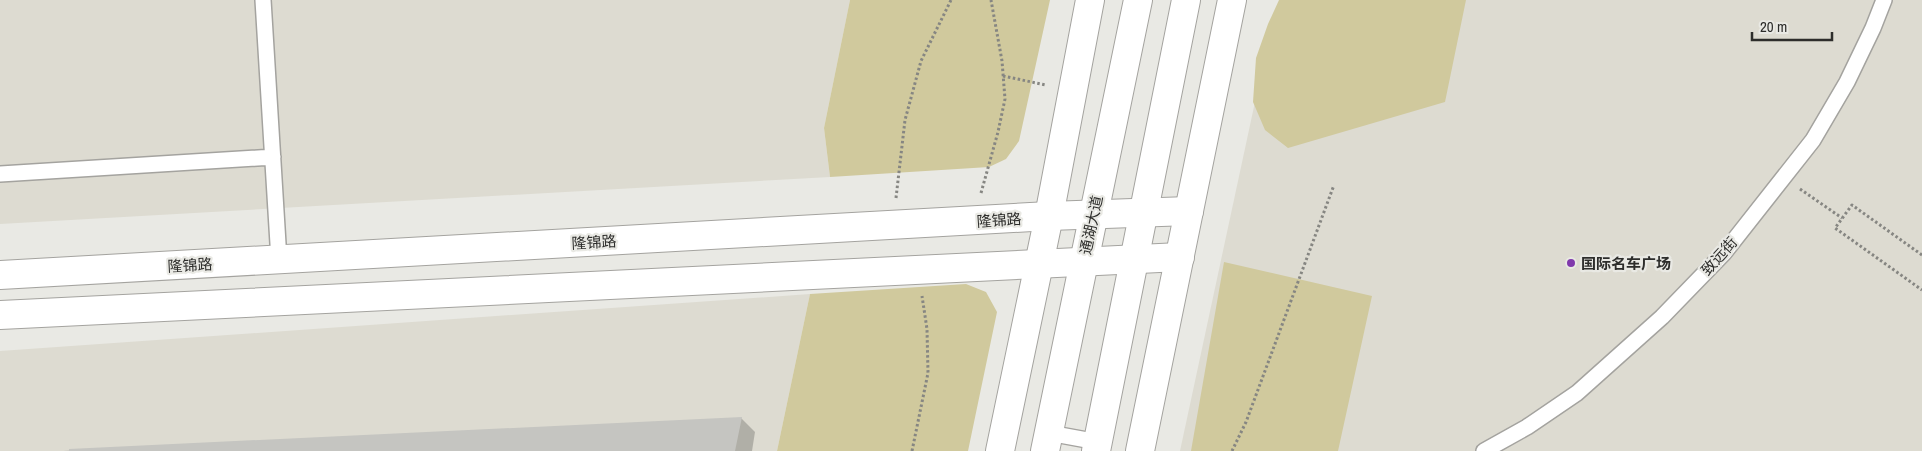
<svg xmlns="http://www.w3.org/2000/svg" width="1922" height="451" font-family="'Archivo Narrow','Noto Sans SC',sans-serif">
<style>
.built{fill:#dddbd1}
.green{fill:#d0c99d}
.shadow{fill:#0003}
.building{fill:#c5c5c1}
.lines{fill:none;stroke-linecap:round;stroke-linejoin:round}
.service-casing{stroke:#a4a39f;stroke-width:18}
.minor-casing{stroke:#a4a39f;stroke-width:30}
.secondary-casing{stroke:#a4a39f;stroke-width:30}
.primary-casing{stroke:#a4a39f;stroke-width:30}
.path{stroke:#868682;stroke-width:3;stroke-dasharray:2.5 2.5;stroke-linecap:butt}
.service{stroke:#fff;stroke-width:15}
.minor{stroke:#fff;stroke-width:28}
.secondary{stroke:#fff;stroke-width:28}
.primary{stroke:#fff;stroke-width:28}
.poi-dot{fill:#8039ac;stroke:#e9e9e4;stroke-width:2}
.labels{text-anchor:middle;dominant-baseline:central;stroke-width:4.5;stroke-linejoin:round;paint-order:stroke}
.street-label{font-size:15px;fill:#2d2d2b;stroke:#e9e9e4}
.poi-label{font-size:15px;font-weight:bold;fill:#2d2d2b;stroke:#e9e9e4;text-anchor:start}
</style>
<rect width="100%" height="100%" fill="#e9e9e4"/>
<!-- built -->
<path class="built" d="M 0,0 L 850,0 L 824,128 L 830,177 L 0,224 Z
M 1283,0 L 1922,0 L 1922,451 L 1180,451 L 1261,74 Z
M 810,294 L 777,451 L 0,451 L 0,351 Z"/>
<!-- green -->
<path class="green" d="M 850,0 L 1050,0 L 1019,141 L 1006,159 L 989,167 L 830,177 L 824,128 Z
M 1279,0 L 1466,0 L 1445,102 L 1288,148 L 1265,130 L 1253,102 L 1256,58 L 1268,24 Z
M 1224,262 L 1372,296 L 1338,451 L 1191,451 Z
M 966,284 L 986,292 L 997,312 L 968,451 L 777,451 L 810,294 Z"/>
<!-- shadow -->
<path class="shadow" d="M 741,418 L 755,432 L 752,451 L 63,451 Z"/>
<!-- building -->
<path class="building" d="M 742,417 L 735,451 L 69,451 L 69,449 Z"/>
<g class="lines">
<defs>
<path id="service" d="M 263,0 L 279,260
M 0,174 L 273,157
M 1049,433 L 1098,442
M 1484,451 L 1527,427 L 1577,393 L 1662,317 L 1724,253 L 1813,140 L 1847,82 L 1873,28 L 1884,0"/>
<path id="minor" d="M 1000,451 L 1049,216 L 1090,0
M 1140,451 L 1232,0"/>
<path id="secondary" d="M 0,275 L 1049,216 L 1189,211
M 0,315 L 1180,257"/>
<path id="primary" d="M 1045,451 L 1138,0
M 1096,451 L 1186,0"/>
</defs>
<!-- service casing -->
<use href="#service" class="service-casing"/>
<!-- minor casing -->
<use href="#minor" class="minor-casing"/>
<!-- secondary casing -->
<use href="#secondary" class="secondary-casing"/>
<!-- primary casing -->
<use href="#primary" class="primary-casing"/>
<!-- path -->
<path class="path" d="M 1003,76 L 1046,85
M 1800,189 L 1842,218
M 981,193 L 998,132 L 1005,99 L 1002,61 L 991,0
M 896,198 L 905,120 L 921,61 L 951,0
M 1922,255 L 1852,205 L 1835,228 L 1922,290
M 912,451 L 928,373 L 927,329 L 922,296
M 1232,451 L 1246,422 L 1334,185"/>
<!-- service -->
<use href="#service" class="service"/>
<!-- minor -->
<use href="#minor" class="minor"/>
<!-- secondary -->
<use href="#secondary" class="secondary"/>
<!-- primary -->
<use href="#primary" class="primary"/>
</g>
<!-- markers -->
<circle class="poi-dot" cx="1571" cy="263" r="5"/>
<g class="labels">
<!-- street labels -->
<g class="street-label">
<text transform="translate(999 220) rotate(-4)">隆锦路</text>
<text transform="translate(1091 225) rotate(-78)">通湖大道</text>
<text transform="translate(594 242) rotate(-3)">隆锦路</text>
<text transform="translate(1719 256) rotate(-48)">致远街</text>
<text transform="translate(190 265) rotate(-3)">隆锦路</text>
</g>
<!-- poi labels -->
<g class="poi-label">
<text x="1581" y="263">国际名车广场</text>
</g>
</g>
<!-- scale -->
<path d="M1752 32v8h80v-8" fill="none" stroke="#2d2d2b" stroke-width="2.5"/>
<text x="1760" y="32" font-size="15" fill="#2d2d2b" stroke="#e9e9e4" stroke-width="4" paint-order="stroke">20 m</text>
</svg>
